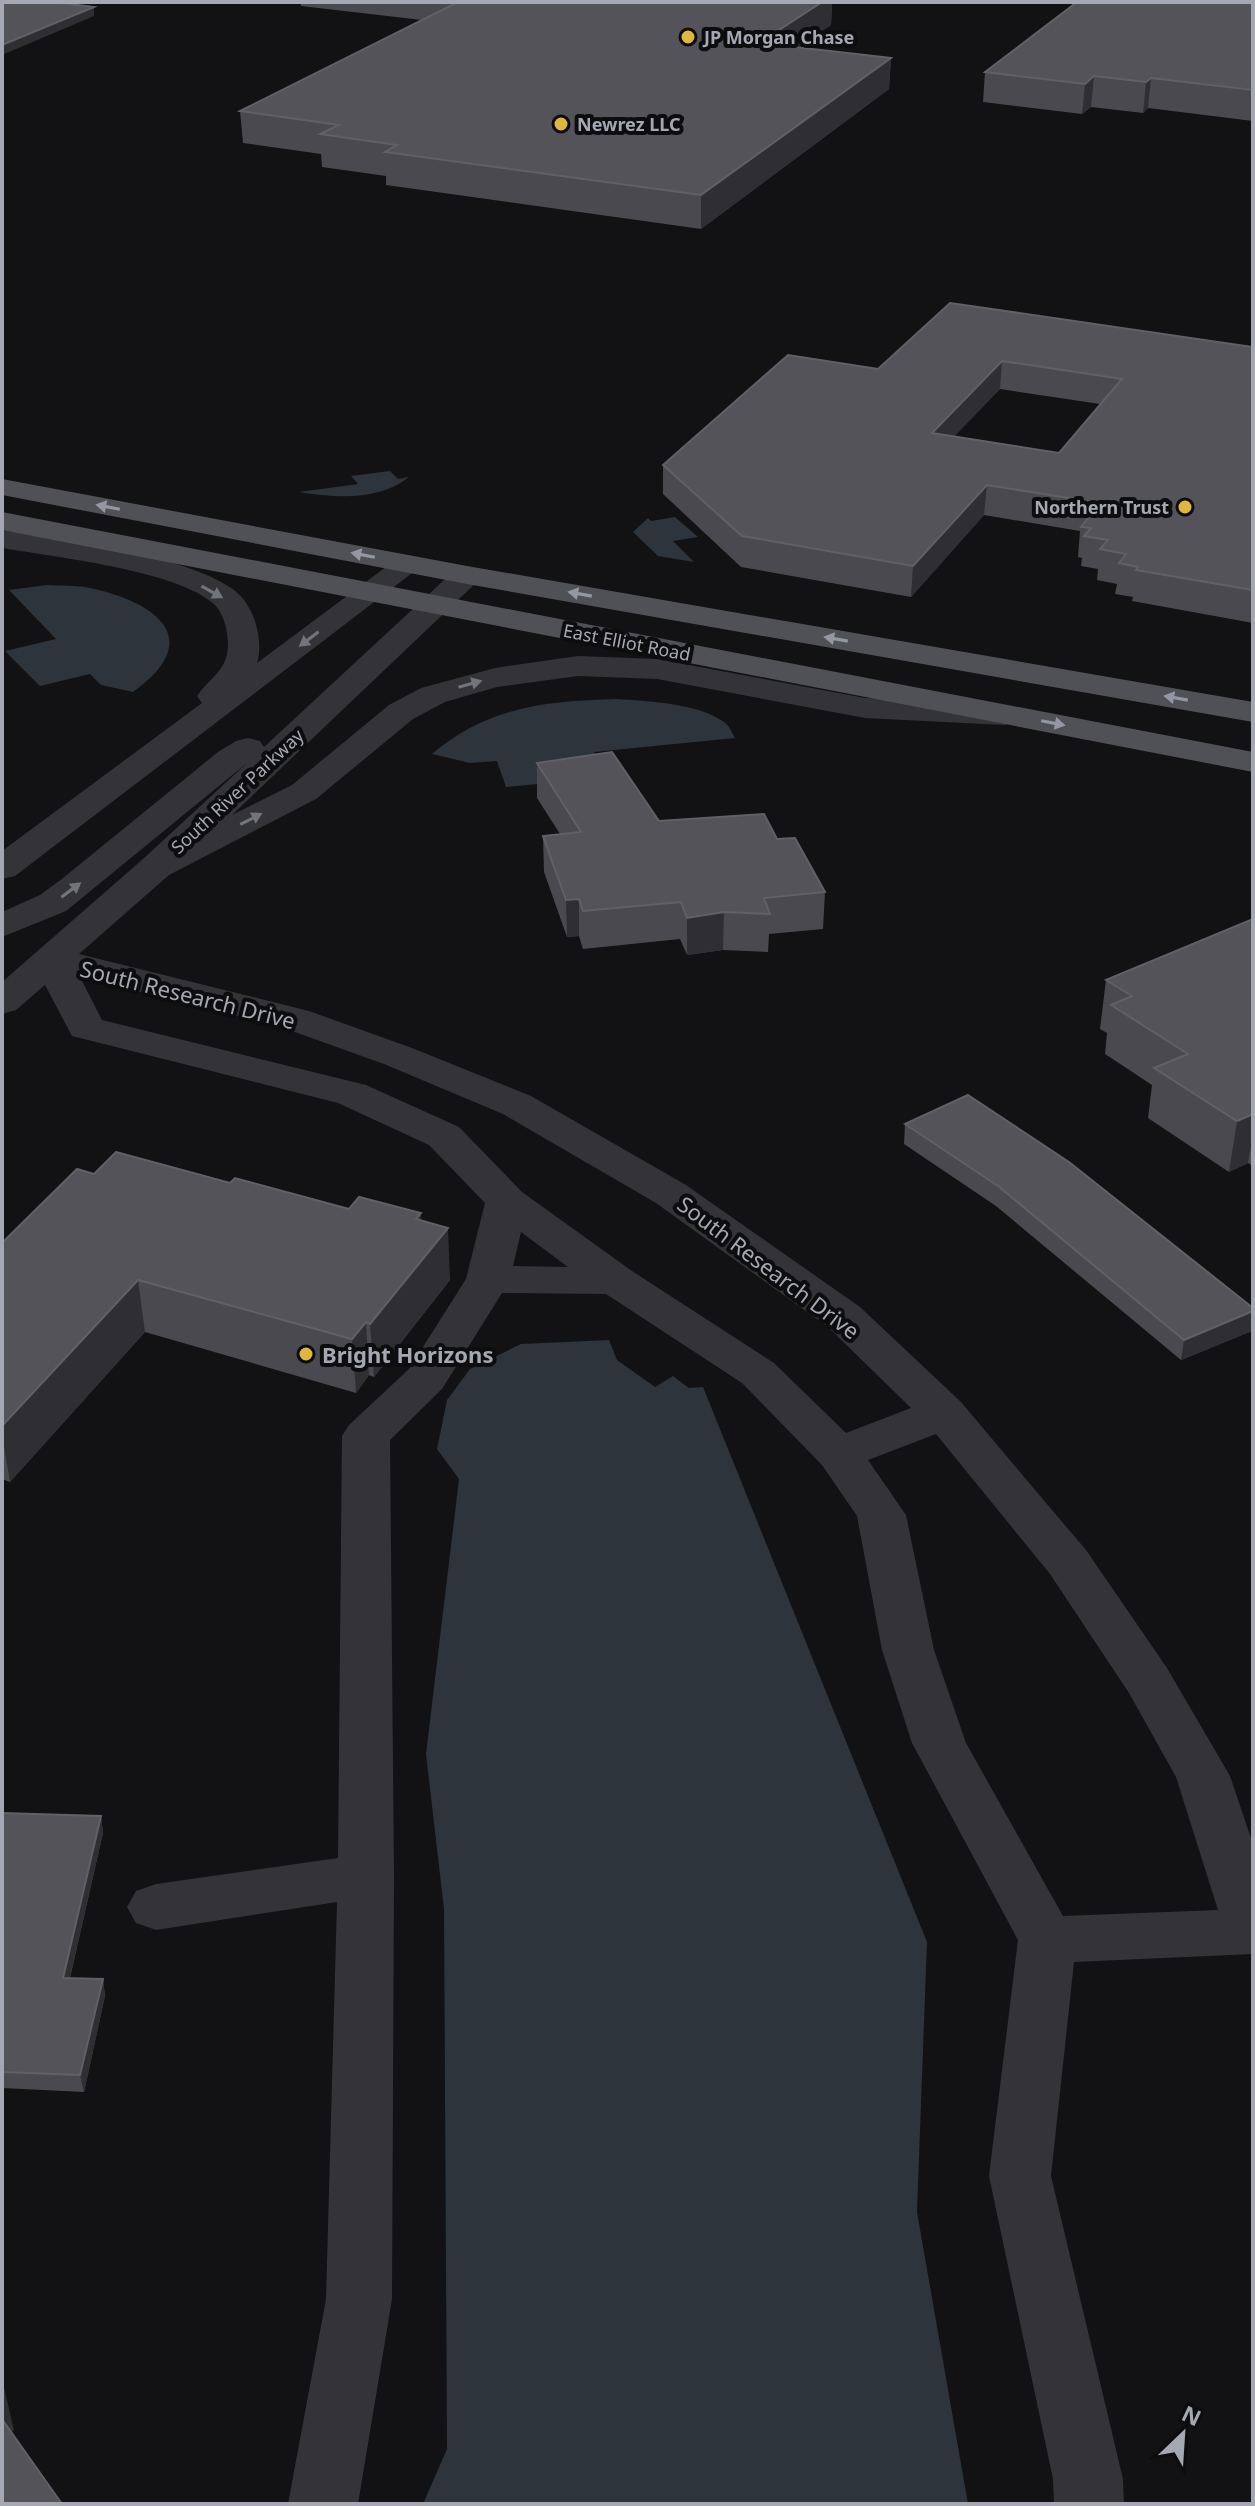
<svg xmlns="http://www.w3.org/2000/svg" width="1255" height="2506" font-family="'Noto Sans',sans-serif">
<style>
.water{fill:#2d343b}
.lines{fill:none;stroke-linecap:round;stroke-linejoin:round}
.minor{fill:#343438;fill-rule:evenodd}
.major{fill:#505157;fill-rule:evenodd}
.wall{fill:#49494f;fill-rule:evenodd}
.shaded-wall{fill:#2f2f33}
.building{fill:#535359;stroke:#606167;stroke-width:2;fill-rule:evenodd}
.oneway{fill:#9497a1}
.oneway2{fill:#72747c}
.poi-dot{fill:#e0b73e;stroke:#0d0d0f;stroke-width:3}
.labels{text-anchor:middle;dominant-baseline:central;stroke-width:8;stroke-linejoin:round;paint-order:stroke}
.far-poi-label{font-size:18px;font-weight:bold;fill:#a5a8b3;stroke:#0d0d0f;text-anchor:start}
.far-street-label{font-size:18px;fill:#a5a8b3;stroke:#0d0d0f}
.street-label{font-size:22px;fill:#a5a8b3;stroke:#0d0d0f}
.poi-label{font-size:22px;font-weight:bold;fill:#a5a8b3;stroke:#0d0d0f;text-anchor:start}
</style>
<rect width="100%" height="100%" fill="#121214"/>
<!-- water -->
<path class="water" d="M 390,471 L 398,479 L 409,477 C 379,501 336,498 299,492 L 358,484 L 351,476 Z
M 675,517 L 698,537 L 673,541 L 694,562 L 658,556 L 633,532 L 648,518 L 651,521 Z
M 47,585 C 61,586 76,585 90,588 C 156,602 207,639 133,692 L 101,685 L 90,674 L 40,686 L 5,651 L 56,639 L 9,590 Z
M 616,699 C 646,701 699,703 724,722 C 729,725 732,733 735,738 L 594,752 L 604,778 L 506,787 L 497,761 L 470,763 L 432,754 C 487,707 545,701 616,699 Z
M 609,1340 L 617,1360 L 655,1387 L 673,1376 L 689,1388 L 703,1387 L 927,1942 L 917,2212 L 968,2504 L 423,2504 L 447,2449 L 444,1909 L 426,1754 L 459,1479 L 437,1449 L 447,1400 L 470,1369 L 521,1344 Z"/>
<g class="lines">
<!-- minor -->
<path class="minor" d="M 2,530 C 64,541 185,554 234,590 C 254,605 264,639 257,663 L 398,558 L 409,555 L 420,558 L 424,564 L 15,876 L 2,879 L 2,851 L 202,703 L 197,696 C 206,682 221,674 226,658 C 231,643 226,616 215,605 C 178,570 53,557 2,548 Z
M 467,566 L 478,569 L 482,575 L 478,581 L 232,815 L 292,785 L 389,705 L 421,688 L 495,668 L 578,656 L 657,659 L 865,698 L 1004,705 L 1016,708 L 1020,715 L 1016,722 L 1004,725 L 865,718 L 657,679 L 578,676 L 497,687 L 445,702 L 413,719 L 316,799 L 169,875 L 79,954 L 309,1011 L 412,1048 L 531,1096 L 686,1185 L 860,1307 L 961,1402 L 1019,1471 L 1086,1550 L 1167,1668 L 1230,1776 L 1253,1844 L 1253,1954 L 1074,1962 L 1051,2176 L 1123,2479 L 1124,2504 L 1054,2504 L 1053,2479 L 989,2176 L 1018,1940 L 912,1743 L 882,1650 L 857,1516 L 822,1465 L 742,1383 L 606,1294 L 502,1293 L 442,1389 L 390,1440 L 394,1876 L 392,2299 L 358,2504 L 288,2504 L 326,2299 L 337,1902 L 156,1930 L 136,1923 L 127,1907 L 136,1891 L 156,1884 L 338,1858 L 342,1436 L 349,1425 L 409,1369 L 466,1279 L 485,1203 L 429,1145 L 338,1103 L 72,1036 L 45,985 L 16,1010 L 2,1014 L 2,982 L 143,859 L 247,763 L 66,911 L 2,937 L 2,912 L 40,895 L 63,878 L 218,752 L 236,741 L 248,738 L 260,741 L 264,747 L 456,569 ZM 80,977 L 281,1027 L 384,1064 L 503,1114 L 656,1203 L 828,1327 L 911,1408 L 846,1433 L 774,1363 L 632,1271 L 522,1192 L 459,1127 L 366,1085 L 102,1020 ZM 521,1232 L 568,1267 L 513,1266 ZM 936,1434 L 1050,1574 L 1129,1693 L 1176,1777 L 1218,1910 L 1063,1916 L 966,1743 L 934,1650 L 906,1515 L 868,1460 Z"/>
<!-- major -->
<path class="major" d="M 2,479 L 467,566 L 1253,702 L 1253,722 L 467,584 L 2,495 Z
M 2,512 L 1253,752 L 1253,772 L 2,530 Z"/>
</g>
<!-- wall -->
<path class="wall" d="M 300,2 L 832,2 L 831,25 L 797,47 L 891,58 L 889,89 L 701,229 L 386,185 L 386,176 L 322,167 L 321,154 L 243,143 L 240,111 L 422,20 L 301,6 Z
M 1253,2 L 1253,121 L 1148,108 L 1143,113 L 1091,107 L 1082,114 L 983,102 L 985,72 Z
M 950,303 L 1253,347 L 1253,623 L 1132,601 L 1133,597 L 1115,594 L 1117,584 L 1097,580 L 1098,569 L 1081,566 L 1082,558 L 1078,557 L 1080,531 L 984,515 L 911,597 L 741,567 L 663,494 L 663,465 L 878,369 ZM 1000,389 L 1100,404 L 1059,453 L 954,436 Z
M 537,763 L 659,821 L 777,839 L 825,892 L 823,929 L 769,934 L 768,952 L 723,950 L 687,955 L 680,939 L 583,949 L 579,936 L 567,937 L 544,872 L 543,836 L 560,834 L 537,798 Z
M 1253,919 L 1253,1166 L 1248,1163 L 1229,1172 L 1148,1118 L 1152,1085 L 1105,1054 L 1107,1033 L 1100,1029 L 1106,980 Z
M 905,1124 L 1252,1331 L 1181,1360 L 996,1206 L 904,1144 Z
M 94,1174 L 230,1183 L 349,1209 L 421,1213 L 421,1221 L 450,1280 L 374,1377 L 369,1375 L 356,1393 L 145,1332 L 10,1482 L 2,1479 L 2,1243 Z
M 2,1813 L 101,1816 L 103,1833 L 70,1978 L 103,1979 L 105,1996 L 84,2092 L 2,2088 Z"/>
<!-- shaded-wall -->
<path class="shaded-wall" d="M 822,2 L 832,2 L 831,25 L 758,73 L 759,43 Z
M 94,7 L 94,16 L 2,55 L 2,45 Z
M 891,58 L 889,89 L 701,229 L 701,195 Z
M 1094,76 L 1091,107 L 1082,114 L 1085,84 Z
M 1151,78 L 1148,108 L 1143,113 L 1146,82 Z
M 1002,361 L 1000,389 L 930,462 L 932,433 Z
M 987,485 L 984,515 L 911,597 L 913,566 Z
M 579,899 L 579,936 L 567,937 L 566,900 Z
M 724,912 L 723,950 L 687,955 L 687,918 Z
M 1253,1114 L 1253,1135 L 1248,1163 L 1229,1172 L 1237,1121 Z
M 421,1213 L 423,1258 L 448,1228 L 450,1280 L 374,1377 L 370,1324 L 416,1219 Z
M 138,1280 L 145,1332 L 10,1482 L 2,1434 L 2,1426 Z
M 1253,1311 L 1252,1331 L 1181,1360 L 1184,1340 Z
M 366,1322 L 369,1375 L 356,1393 L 352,1339 Z
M 101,1816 L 103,1833 L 66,1994 L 63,1978 Z
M 103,1979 L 105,1996 L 84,2092 L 80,2075 Z
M 2,2379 L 14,2430 L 2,2439 Z"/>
<!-- building -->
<path class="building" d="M 2,2 L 54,2 L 94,7 L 2,45 Z
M 458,2 L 822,2 L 759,43 L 891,58 L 701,195 L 385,152 L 397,145 L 320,134 L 339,125 L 240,111 Z
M 1077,2 L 1253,2 L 1253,90 L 1151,78 L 1146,82 L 1094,76 L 1085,84 L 985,72 Z
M 950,303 L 1253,347 L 1253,590 L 1136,570 L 1138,567 L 1119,563 L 1126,554 L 1100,549 L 1108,540 L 1084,536 L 1091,528 L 1081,527 L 1100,503 L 987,485 L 913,566 L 742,536 L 663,465 L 788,355 L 878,369 ZM 1002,361 L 1122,379 L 1059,453 L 932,433 Z
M 612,752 L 659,821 L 764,814 L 777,839 L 795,838 L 825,892 L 764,898 L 770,914 L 724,912 L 687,918 L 681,902 L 583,911 L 579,899 L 566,900 L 543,836 L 581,832 L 537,763 Z
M 1253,919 L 1253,1114 L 1237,1121 L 1154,1068 L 1188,1054 L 1111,1005 L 1132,996 L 1106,980 Z
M 968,1095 L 1069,1162 L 1253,1308 L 1253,1311 L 1184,1340 L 998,1186 L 905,1124 Z
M 116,1152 L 230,1183 L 235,1178 L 349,1209 L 359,1197 L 421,1213 L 416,1219 L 448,1228 L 370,1324 L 366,1322 L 352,1339 L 138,1280 L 2,1426 L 2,1243 L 77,1169 L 94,1174 Z
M 2,1813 L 101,1816 L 63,1978 L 103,1979 L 80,2075 L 2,2072 Z
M 2,2419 L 62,2504 L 2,2504 Z"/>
<!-- one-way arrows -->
<defs><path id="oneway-solid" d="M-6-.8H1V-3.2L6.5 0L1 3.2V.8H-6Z" transform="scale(2)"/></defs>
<g class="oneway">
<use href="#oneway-solid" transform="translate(108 507) rotate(-169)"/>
<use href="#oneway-solid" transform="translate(363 555) rotate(-169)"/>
<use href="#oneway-solid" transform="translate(580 594) rotate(-170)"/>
<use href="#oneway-solid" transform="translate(836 639) rotate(-170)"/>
<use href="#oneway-solid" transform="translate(1176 698) rotate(-170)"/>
<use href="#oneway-solid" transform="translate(1053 723) rotate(11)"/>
</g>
<g class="oneway2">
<use href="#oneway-solid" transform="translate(212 592) rotate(29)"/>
<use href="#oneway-solid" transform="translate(309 639) rotate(143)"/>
<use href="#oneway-solid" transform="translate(470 684) rotate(-16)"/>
<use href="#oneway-solid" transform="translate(251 819) rotate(-27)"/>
<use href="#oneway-solid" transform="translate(71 890) rotate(-37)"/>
</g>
<!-- markers -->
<g class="poi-dot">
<circle cx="688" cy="37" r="8"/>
<circle cx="561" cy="124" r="8"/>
<circle cx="1185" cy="507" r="8"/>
<circle cx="306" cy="1354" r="8"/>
</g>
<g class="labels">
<!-- far-poi labels -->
<g class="far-poi-label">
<text x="704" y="37">JP Morgan Chase</text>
<text x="577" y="124">Newrez LLC</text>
<text x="1169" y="507" text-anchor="end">Northern Trust</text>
</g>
<!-- far-street labels -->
<g class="far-street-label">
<text transform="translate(627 642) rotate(11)">East Elliot Road</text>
<text transform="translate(237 791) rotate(-43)">South River Parkway</text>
</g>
<!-- street labels -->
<g class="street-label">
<text transform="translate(188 994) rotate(14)">South Research Drive</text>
<text transform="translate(769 1267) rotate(37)">South Research Drive</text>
</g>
<!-- poi labels -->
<g class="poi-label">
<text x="322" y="1354">Bright Horizons</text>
</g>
</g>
<!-- border -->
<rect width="1255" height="2506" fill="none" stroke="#a5a8b3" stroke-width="8"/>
<!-- north arrow -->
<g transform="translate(1183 2434) rotate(25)" stroke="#0d0d0f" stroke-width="6" paint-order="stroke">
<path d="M0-6L14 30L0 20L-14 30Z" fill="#a5a8b3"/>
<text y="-12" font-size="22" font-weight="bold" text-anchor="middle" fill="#a5a8b3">N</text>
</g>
</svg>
